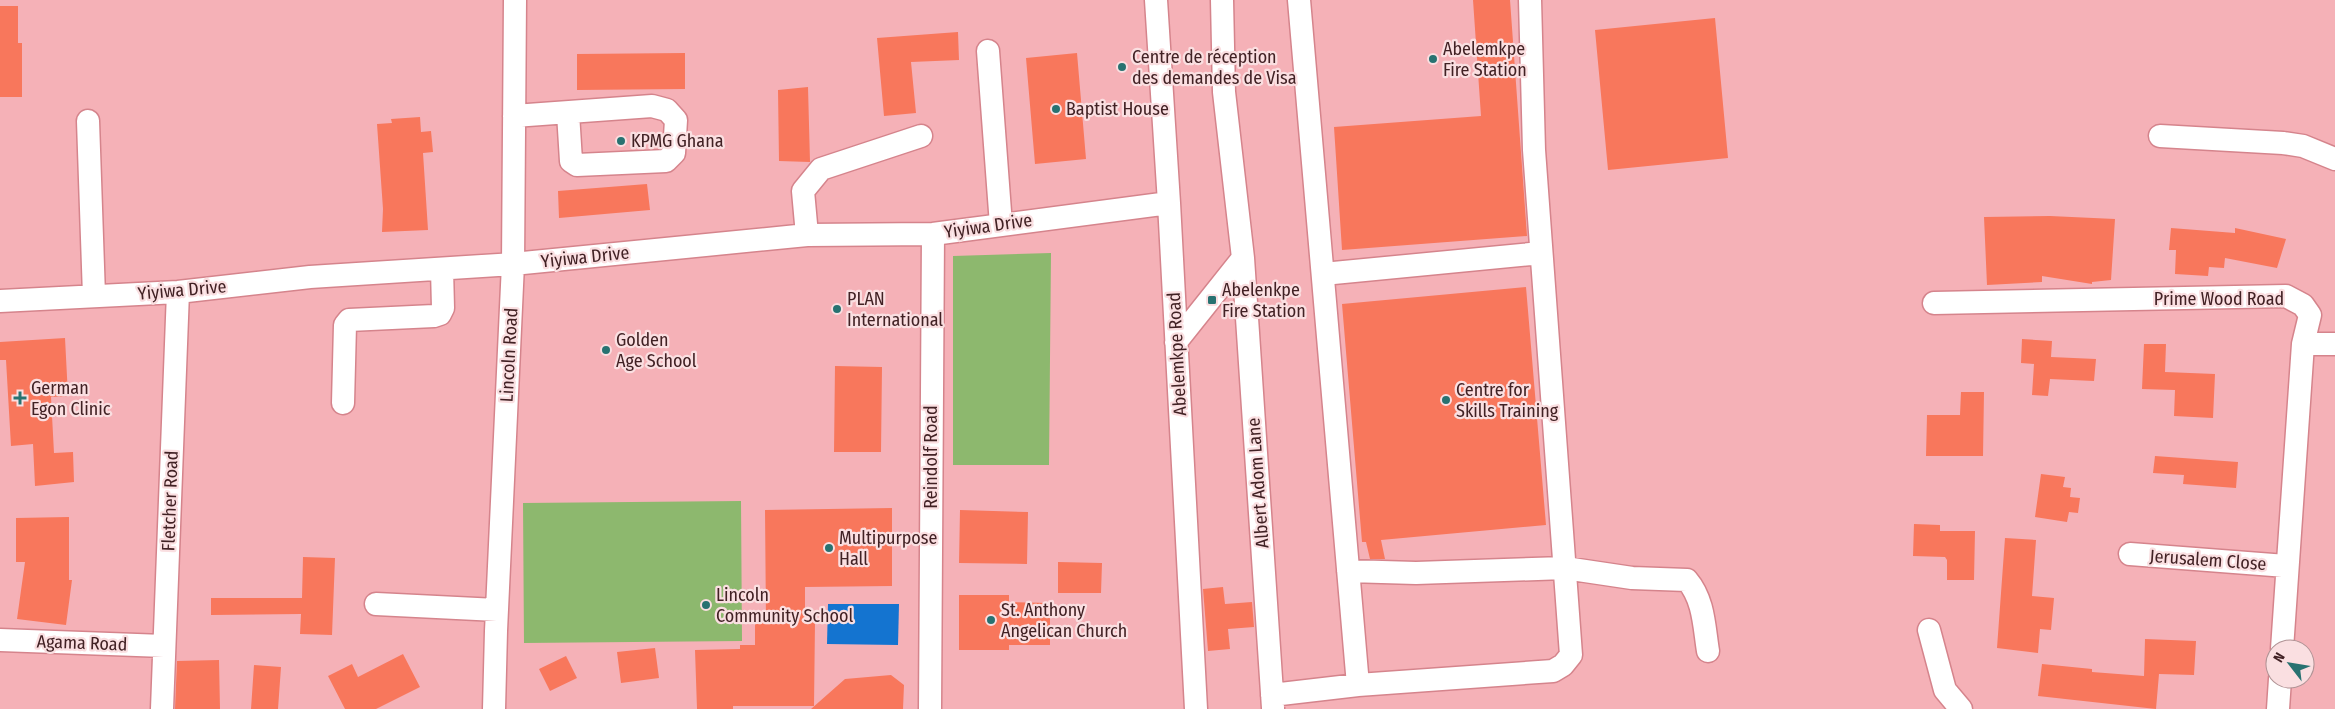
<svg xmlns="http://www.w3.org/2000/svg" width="2335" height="709" font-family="'Fira Sans Condensed',sans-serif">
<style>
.green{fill:#8db86e}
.water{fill:#1474d0}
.building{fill:#f8775c}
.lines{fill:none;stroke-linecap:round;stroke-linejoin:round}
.minor-casing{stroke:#d5848c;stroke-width:25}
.minor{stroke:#fff;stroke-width:22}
.poi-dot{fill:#287271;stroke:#fadfe1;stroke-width:2}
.labels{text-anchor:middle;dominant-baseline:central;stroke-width:4.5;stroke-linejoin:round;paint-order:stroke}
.poi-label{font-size:18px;fill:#412124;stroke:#fadfe1;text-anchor:start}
.street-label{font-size:18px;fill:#412124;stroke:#fadfe1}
</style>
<rect width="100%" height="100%" fill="#f5b1b7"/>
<!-- green -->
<path class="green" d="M 1051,253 L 1049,465 L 953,465 L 953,256 Z
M 741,501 L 742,641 L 524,643 L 523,503 Z"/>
<!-- water -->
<path class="water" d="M 828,604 L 899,604 L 898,645 L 827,644 Z"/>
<!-- building -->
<path class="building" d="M 1473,0 L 1510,0 L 1527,236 L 1342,250 L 1334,127 L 1481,116 Z
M 0,6 L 18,6 L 18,43 L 22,43 L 22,97 L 0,97 Z
M 1715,18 L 1728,158 L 1608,170 L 1595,30 Z
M 958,32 L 959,60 L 911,62 L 916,113 L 884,116 L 877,38 Z
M 685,53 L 685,89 L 577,90 L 577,54 Z
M 1077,53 L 1086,159 L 1035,164 L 1026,58 Z
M 808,87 L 810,162 L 779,161 L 778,90 Z
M 420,117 L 421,132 L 431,131 L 433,152 L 423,153 L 428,230 L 382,232 L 383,209 L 377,124 L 392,123 L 391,119 Z
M 647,184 L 650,210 L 559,218 L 558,191 Z
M 2050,216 L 2115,219 L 2111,280 L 2092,282 L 2092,284 L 2042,276 L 2042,282 L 1987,285 L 1984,217 Z
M 2171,228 L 2235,233 L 2235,228 L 2286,239 L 2277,268 L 2225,258 L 2224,268 L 2209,267 L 2208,276 L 2175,274 L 2176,250 L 2169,250 Z
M 1526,287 L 1546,525 L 1381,540 L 1385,559 L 1370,559 L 1366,542 L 1362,542 L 1342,304 Z
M 65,338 L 68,396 L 51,397 L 54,453 L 73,452 L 74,482 L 35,486 L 33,444 L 11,446 L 6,360 L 0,360 L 0,342 Z
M 2022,339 L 2052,341 L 2051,357 L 2096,359 L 2094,381 L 2050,379 L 2048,396 L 2032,395 L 2034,364 L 2021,363 Z
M 2144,344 L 2166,344 L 2165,372 L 2215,374 L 2213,418 L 2174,416 L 2175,390 L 2142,389 Z
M 835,366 L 882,367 L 881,452 L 834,452 Z
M 1961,392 L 1984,392 L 1983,456 L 1926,456 L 1927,415 L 1960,415 Z
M 2155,456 L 2238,462 L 2236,488 L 2183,484 L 2184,475 L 2153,473 Z
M 2041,474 L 2065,477 L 2063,487 L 2071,488 L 2070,497 L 2080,498 L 2078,513 L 2069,512 L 2067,522 L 2035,517 Z
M 892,508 L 892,586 L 805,587 L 805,622 L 815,622 L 814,706 L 733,706 L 733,709 L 697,709 L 695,650 L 740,649 L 740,645 L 755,645 L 755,622 L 766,622 L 765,510 Z
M 960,510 L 1028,512 L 1027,564 L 959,563 Z
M 69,517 L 69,580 L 72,580 L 66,625 L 17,619 L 25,562 L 16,562 L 16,518 Z
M 1914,524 L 1940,525 L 1940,531 L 1975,531 L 1974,580 L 1947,580 L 1947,560 L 1945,557 L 1913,556 Z
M 2005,538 L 2036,540 L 2032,596 L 2054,598 L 2051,630 L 2040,629 L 2038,653 L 1997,648 Z
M 303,557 L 335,558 L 332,635 L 300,634 L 301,614 L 211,615 L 211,598 L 302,598 Z
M 1058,562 L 1102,563 L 1101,593 L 1058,593 Z
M 1223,587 L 1225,604 L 1252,602 L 1254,627 L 1228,629 L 1230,649 L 1208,651 L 1203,589 Z
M 959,595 L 1009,595 L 1009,602 L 1050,603 L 1050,645 L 1009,645 L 1009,650 L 959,650 Z
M 2145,639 L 2196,641 L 2194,675 L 2159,674 L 2156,709 L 2038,696 L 2042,664 L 2092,669 L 2092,672 L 2144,676 Z
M 655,648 L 659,678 L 621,683 L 617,652 Z
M 403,654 L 420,687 L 376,709 L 345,709 L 328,676 L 352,664 L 358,677 Z
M 566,656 L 577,678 L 550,691 L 539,669 Z
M 219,660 L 220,709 L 175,709 L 177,661 Z
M 254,665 L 281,667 L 278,709 L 251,709 Z
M 891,675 L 904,685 L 903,709 L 811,709 L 845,679 Z"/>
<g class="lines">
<defs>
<path id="minor" d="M 1156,0 L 1169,203 L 1196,709
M 1299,0 L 1358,685
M 988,51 L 1001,225
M 514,116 L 652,106 L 667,110 L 676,120 L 674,153 L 666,161 L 577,165 L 571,161 L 568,113
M 88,121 L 94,296
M 2160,136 L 2283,143 L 2303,146 L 2335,159
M 807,235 L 803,191 L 821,169 L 921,136
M 1243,258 L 1273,708
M 1323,274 L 1541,253
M 0,301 L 178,292 L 310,277 L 513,264 L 807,235 L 933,234 L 1169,203
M 1934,303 L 2286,296 L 2303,305 L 2310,315 L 2303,344 L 2282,649
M 1176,342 L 1243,258 L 1224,92 L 1222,0
M 2303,344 L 2335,344
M 343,403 L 345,325 L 349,320 L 434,316 L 440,314 L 443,308 L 442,269
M 2130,554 L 2286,566
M 1348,571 L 1416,573 L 1565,568 L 1632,578 L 1687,580 C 1704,600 1704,626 1708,651
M 376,604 L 497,610
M 1929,630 L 1945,690 L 1961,709
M 0,640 L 164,646
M 1272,695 L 1358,685 L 1553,671 L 1563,665 L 1571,655 L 1534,150 L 1530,0
M 162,709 L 178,292
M 494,709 L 496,631 L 513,264 L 515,0
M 930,709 L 933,234
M 2278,709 L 2280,679"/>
</defs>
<!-- minor casing -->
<use href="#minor" class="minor-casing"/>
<!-- minor -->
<use href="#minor" class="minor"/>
</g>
<!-- markers -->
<g class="poi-dot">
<circle cx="1433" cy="59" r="5"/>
<circle cx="1122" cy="67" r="5"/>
<circle cx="1056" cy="109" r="5"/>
<circle cx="621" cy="141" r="5"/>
<rect x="1207" y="295" width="10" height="10" rx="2.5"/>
<circle cx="837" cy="309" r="5"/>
<circle cx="606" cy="350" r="5"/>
<path d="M17.5 390.5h5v5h5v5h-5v5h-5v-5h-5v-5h5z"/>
<circle cx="1446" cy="400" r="5"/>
<circle cx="829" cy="548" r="5"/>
<circle cx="706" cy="605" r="5"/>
<circle cx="991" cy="620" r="5"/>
</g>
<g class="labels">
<!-- poi labels -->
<g class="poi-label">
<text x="1443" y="49">Abelemkpe<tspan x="1443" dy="21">Fire Station</tspan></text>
<text x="1132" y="57">Centre de réception<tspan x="1132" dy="21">des demandes de Visa</tspan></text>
<text x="1066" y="109">Baptist House</text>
<text x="631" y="141">KPMG Ghana</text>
<text x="1222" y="290">Abelenkpe<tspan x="1222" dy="21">Fire Station</tspan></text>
<text x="847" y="299">PLAN<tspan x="847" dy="21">International</tspan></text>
<text x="616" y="340">Golden<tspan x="616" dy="21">Age School</tspan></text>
<text x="31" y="388">German<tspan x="31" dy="21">Egon Clinic</tspan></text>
<text x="1456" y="390">Centre for<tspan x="1456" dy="21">Skills Training</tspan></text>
<text x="839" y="538">Multipurpose<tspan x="839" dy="21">Hall</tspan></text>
<text x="716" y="595">Lincoln<tspan x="716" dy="21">Community School</tspan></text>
<text x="1001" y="610">St. Anthony<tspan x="1001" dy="21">Angelican Church</tspan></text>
</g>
<!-- street labels -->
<g class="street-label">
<text transform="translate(988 226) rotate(-8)">Yiyiwa Drive</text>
<text transform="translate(585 257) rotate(-6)">Yiyiwa Drive</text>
<text transform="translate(182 290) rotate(-5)">Yiyiwa Drive</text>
<text x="2219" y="299">Prime Wood Road</text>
<text transform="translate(1177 354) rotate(-93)">Abelemkpe Road</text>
<text transform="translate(509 355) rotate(-87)">Lincoln Road</text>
<text transform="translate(931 457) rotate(-90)">Reindolf Road</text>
<text transform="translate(1258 483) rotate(-94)">Albert Adom Lane</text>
<text transform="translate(170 501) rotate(-88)">Fletcher Road</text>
<text transform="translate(2208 560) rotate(4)">Jerusalem Close</text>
<text transform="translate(82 643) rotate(2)">Agama Road</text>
</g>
</g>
<!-- north arrow -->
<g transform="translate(2290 664) rotate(301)"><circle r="24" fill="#fadfe1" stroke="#b09395"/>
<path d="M0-4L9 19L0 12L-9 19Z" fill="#287271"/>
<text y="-8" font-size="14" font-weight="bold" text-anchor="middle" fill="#412124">N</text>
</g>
</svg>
